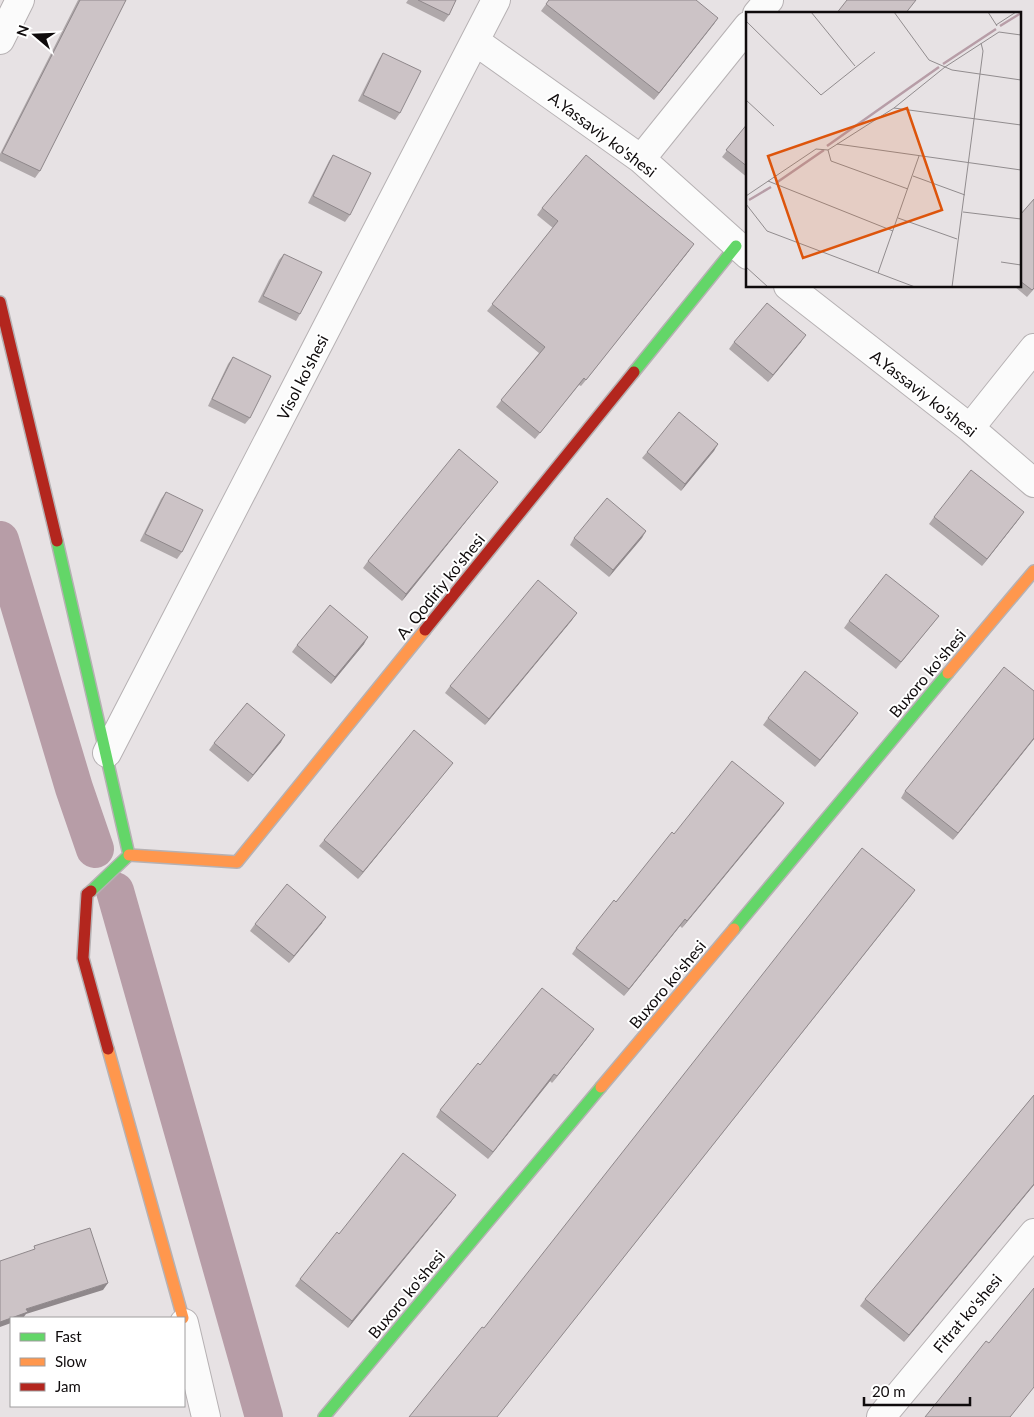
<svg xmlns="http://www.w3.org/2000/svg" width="1034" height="1417" font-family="Lato,sans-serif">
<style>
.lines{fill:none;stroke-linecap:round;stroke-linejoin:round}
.canal{stroke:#b79da7;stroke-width:38}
.street-casing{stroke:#b6b1b3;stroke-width:30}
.fast-casing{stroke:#b6b1b3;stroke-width:14}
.slow-casing{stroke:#b6b1b3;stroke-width:14}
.jam-casing{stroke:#b6b1b3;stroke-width:14}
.street{stroke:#fbfbfb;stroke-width:28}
.fast{stroke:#63d668;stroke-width:11}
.slow{stroke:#ff974d;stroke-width:11}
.jam{stroke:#b3261e;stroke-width:11}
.wall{fill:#afa8aa}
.shaded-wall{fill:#8f888b}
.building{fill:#ccc3c6;stroke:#8f888b}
.labels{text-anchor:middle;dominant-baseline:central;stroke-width:4;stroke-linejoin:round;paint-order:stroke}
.street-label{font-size:16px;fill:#0f0b0c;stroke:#fff}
.inset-river{fill:none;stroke:#b79da7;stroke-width:2.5}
.inset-road{fill:none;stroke:#918c8e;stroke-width:1}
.view{fill:#dd550c;fill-opacity:0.15;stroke:#dd550c;stroke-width:2.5}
.inset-edge{fill:none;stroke:#0f0b0c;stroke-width:2.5}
</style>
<rect width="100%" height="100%" fill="#e7e2e4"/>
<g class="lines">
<!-- canal -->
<path class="canal" d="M 0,540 L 74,788 L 95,849
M 115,891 L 264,1417"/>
<defs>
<path id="street" d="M 757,14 L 769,0
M 0,40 L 20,0
M 475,41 L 641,159 L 748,255
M 641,159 L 748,26
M 788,286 L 970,428 L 1034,483
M 970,428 L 1034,348
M 107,753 L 496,0
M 184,1323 L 206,1417
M 881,1417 L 1034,1233"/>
<path id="fast" d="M 634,372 L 736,246
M 57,541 L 129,855 L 91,891
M 734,929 L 948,673
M 324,1417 L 601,1087"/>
<path id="slow" d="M 948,673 L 1034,571
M 129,855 L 237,862 L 425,630
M 108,1049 L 183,1318
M 601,1087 L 734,929"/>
<path id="jam" d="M 0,302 L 57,541
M 425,630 L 634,372
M 91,891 L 87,894 L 83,958 L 108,1049"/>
</defs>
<!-- street casing -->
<use href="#street" class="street-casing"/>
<!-- fast casing -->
<use href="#fast" class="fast-casing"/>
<!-- slow casing -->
<use href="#slow" class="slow-casing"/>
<!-- jam casing -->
<use href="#jam" class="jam-casing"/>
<!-- street -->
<use href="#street" class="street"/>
<!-- fast -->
<use href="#fast" class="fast"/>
<!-- slow -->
<use href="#slow" class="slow"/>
<!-- jam -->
<use href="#jam" class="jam"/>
</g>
<!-- wall -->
<path class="wall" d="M 78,0 L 126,0 L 40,171 L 35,178 L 0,161 L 0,154 Z
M 408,0 L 456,0 L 449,15 L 444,22 L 406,3 Z
M 549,0 L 718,18 L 654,100 L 541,11 Z
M 383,53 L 400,113 L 395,120 L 358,101 L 379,59 Z
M 748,123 L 748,178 L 722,157 Z
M 333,155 L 350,215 L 345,222 L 308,203 L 329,161 Z
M 1034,199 L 1034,289 L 1027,297 L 1014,286 L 1020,286 L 1020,215 Z
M 542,208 L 689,251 L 581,386 L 579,385 L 535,439 L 496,407 L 539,353 L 487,311 L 553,228 L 537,215 Z
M 284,254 L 300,314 L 296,321 L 258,302 L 279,260 Z
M 734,342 L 801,342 L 768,382 L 729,349 Z
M 233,357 L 250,418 L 245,424 L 208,406 L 228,364 Z
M 718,444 L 681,491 L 642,458 L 647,452 Z
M 493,488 L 402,601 L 363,568 L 368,561 Z
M 166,492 L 182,552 L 177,559 L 140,541 L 161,499 Z
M 934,517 L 1019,519 L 982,566 L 929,524 Z
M 646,531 L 609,577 L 570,545 L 574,538 Z
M 939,616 L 896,669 L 844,628 L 849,621 Z
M 572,620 L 485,725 L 445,693 L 450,686 Z
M 364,644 L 331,684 L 292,652 L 297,645 Z
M 768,718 L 853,720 L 815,767 L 763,725 Z
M 1034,739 L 953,840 L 901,798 L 905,791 Z
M 281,742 L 248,782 L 209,750 L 214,743 Z
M 448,769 L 358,879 L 319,846 L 324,840 Z
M 780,809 L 682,928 L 680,926 L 624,996 L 572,954 L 576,948 L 616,902 L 674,834 Z
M 322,923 L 289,963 L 250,931 L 255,924 Z
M 589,1036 L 552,1083 L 550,1081 L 488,1159 L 436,1117 L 440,1110 L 480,1065 Z
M 1034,1095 L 1034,1185 L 904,1342 L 860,1306 L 865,1299 Z
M 456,1195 L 348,1328 L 295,1286 L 300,1279 L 339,1234 Z"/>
<!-- shaded-wall -->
<path class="shaded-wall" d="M 718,18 L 714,24 L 654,100 L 659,93 Z
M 694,244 L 689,251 L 581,386 L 586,380 Z
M 806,335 L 801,342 L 768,382 L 773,375 Z
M 718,444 L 714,451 L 681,491 L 685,484 Z
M 498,482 L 493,488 L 402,601 L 406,594 Z
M 1024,512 L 1019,519 L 982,566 L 987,559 Z
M 646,531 L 642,538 L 609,577 L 613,570 Z
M 577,613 L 572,620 L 485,725 L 489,719 Z
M 368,637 L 364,644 L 331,684 L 335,677 Z
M 858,713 L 853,720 L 815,767 L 820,760 Z
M 285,735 L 281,742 L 248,782 L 253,775 Z
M 1034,738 L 1034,739 L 953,840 L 958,833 Z
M 453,763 L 448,769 L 358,879 L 363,872 Z
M 784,803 L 780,809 L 682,928 L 687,921 Z
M 915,890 L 910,897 L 497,1417 Z
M 326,917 L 322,923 L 289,963 L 294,956 Z
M 685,919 L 680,926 L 624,996 L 629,989 Z
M 594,1029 L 589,1036 L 552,1083 L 557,1076 Z
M 554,1074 L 550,1081 L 488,1159 L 493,1152 Z
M 1034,1184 L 1034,1185 L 904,1342 L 909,1335 Z
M 456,1195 L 451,1202 L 348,1328 L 352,1321 Z
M 108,1283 L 103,1290 L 26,1314 L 23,1318 L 11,1318 L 11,1323 L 0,1327 L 0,1322 L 26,1309 Z"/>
<!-- building -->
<path class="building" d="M 80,0 L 126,0 L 40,171 L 2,153 Z
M 418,0 L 456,0 L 449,15 Z
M 549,0 L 696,0 L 718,18 L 659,93 L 546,4 Z
M 847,0 L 916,0 L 905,14 L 836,14 Z
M 383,53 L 421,71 L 400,113 L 363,95 Z
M 748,123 L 748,167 L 726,150 Z
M 333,155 L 371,173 L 350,215 L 313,196 Z
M 586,155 L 694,244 L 586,380 L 584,378 L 540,433 L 501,400 L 545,347 L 492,304 L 558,221 L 542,208 Z
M 1034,199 L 1034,288 L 1032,290 L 1020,281 L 1020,215 Z
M 284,254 L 322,272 L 300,314 L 263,296 Z
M 767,303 L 806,335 L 773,375 L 734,342 Z
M 233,357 L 271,376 L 250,418 L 212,399 Z
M 679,412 L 718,444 L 685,484 L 647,452 Z
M 459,449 L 498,482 L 406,594 L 368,561 Z
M 971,470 L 1024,512 L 987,559 L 934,517 Z
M 166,492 L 203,510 L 182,552 L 145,534 Z
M 607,498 L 646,531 L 613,570 L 574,538 Z
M 886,574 L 939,616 L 901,662 L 849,621 Z
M 538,580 L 577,613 L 489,719 L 450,686 Z
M 330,605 L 368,637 L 335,677 L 297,645 Z
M 1004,667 L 1034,691 L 1034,738 L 958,833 L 905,791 Z
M 805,671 L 858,713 L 820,760 L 768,718 Z
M 247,703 L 285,735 L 253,775 L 214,743 Z
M 414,730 L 453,763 L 363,872 L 324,840 Z
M 732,761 L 784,803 L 687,921 L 685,919 L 629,989 L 576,948 L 614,900 L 616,902 L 672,832 L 674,834 Z
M 862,848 L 915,890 L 497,1417 L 409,1417 L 482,1327 L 484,1328 Z
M 287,884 L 326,917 L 294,956 L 255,924 Z
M 542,988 L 594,1029 L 557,1076 L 554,1074 L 493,1152 L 440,1110 L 478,1063 L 480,1065 Z
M 1034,1095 L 1034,1184 L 909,1335 L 865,1299 Z
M 403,1153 L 456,1195 L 352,1321 L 300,1279 L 337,1232 L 339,1234 Z
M 90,1228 L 108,1283 L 26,1309 L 28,1312 L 0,1322 L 0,1261 L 35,1249 L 34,1246 Z
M 1034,1288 L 1034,1387 L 1010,1417 L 925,1417 L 986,1341 L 989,1343 Z"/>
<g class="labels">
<!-- street labels -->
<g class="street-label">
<text transform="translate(603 134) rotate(37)">A.Yassaviy ko'shesi</text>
<text transform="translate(302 377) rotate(-63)">Visol ko'shesi</text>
<text transform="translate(924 393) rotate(38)">A.Yassaviy ko'shesi</text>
<text transform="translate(440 586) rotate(-51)">A. Qodiriy ko'shesi</text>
<text transform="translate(927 673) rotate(-50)">Buxoro ko'shesi</text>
<text transform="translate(667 984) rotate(-50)">Buxoro ko'shesi</text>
<text transform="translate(406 1294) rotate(-50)">Buxoro ko'shesi</text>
<text transform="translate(967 1313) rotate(-50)">Fitrat ko'shesi</text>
</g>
</g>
<!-- overview -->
<g transform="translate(746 12)">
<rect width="275" height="275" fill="#e7e2e4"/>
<path class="inset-river" d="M 254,14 L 275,1M 197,52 L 250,17M 81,134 L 193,55M 30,171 L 78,138M 3,188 L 25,175"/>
<path class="inset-road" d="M 65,0 L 109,54M 148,0 L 183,48 L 206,58 L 275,68M 242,0 L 251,14M 0,9 L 75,83 L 129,40M 250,13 L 270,0M 253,20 L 275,23M 0,88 L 28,114M 148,96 L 275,113M 91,132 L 275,158M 82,138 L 85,149 L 162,177M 167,164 L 219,183M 22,169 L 147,219M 0,184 L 70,137 L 82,138 L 148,96 L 199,55 L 253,20M 0,192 L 21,219 L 169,275M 217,200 L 275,207M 152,206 L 211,227M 255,250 L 275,253M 0,255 L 22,275M 132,261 L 173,144M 206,275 L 237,39 L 235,31"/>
<path class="view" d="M 161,96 L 196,198 L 57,246 L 22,144 Z"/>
<rect width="275" height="275" class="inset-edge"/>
</g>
<!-- legend -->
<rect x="10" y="1317" width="175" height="90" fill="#ffffff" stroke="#9f9d9e"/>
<rect x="20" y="1333" width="25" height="8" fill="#63d668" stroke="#9f9d9e"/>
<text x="55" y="1342" font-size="15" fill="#0f0b0c">Fast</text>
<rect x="20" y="1358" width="25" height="8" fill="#ff974d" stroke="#9f9d9e"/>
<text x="55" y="1367" font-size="15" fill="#0f0b0c">Slow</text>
<rect x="20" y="1383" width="25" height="8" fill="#b3261e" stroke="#9f9d9e"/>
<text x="55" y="1392" font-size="15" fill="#0f0b0c">Jam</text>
<!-- north arrow -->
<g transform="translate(35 35) rotate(289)" stroke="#ffffff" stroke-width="4" paint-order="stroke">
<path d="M0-4L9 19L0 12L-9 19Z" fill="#0f0b0c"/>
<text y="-8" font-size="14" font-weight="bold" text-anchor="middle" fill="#0f0b0c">N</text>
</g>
<!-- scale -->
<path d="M864 1397v8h106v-8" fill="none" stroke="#0f0b0c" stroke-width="2.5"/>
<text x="872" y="1397" font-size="15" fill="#0f0b0c" stroke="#ffffff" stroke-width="4" paint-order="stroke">20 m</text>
</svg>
